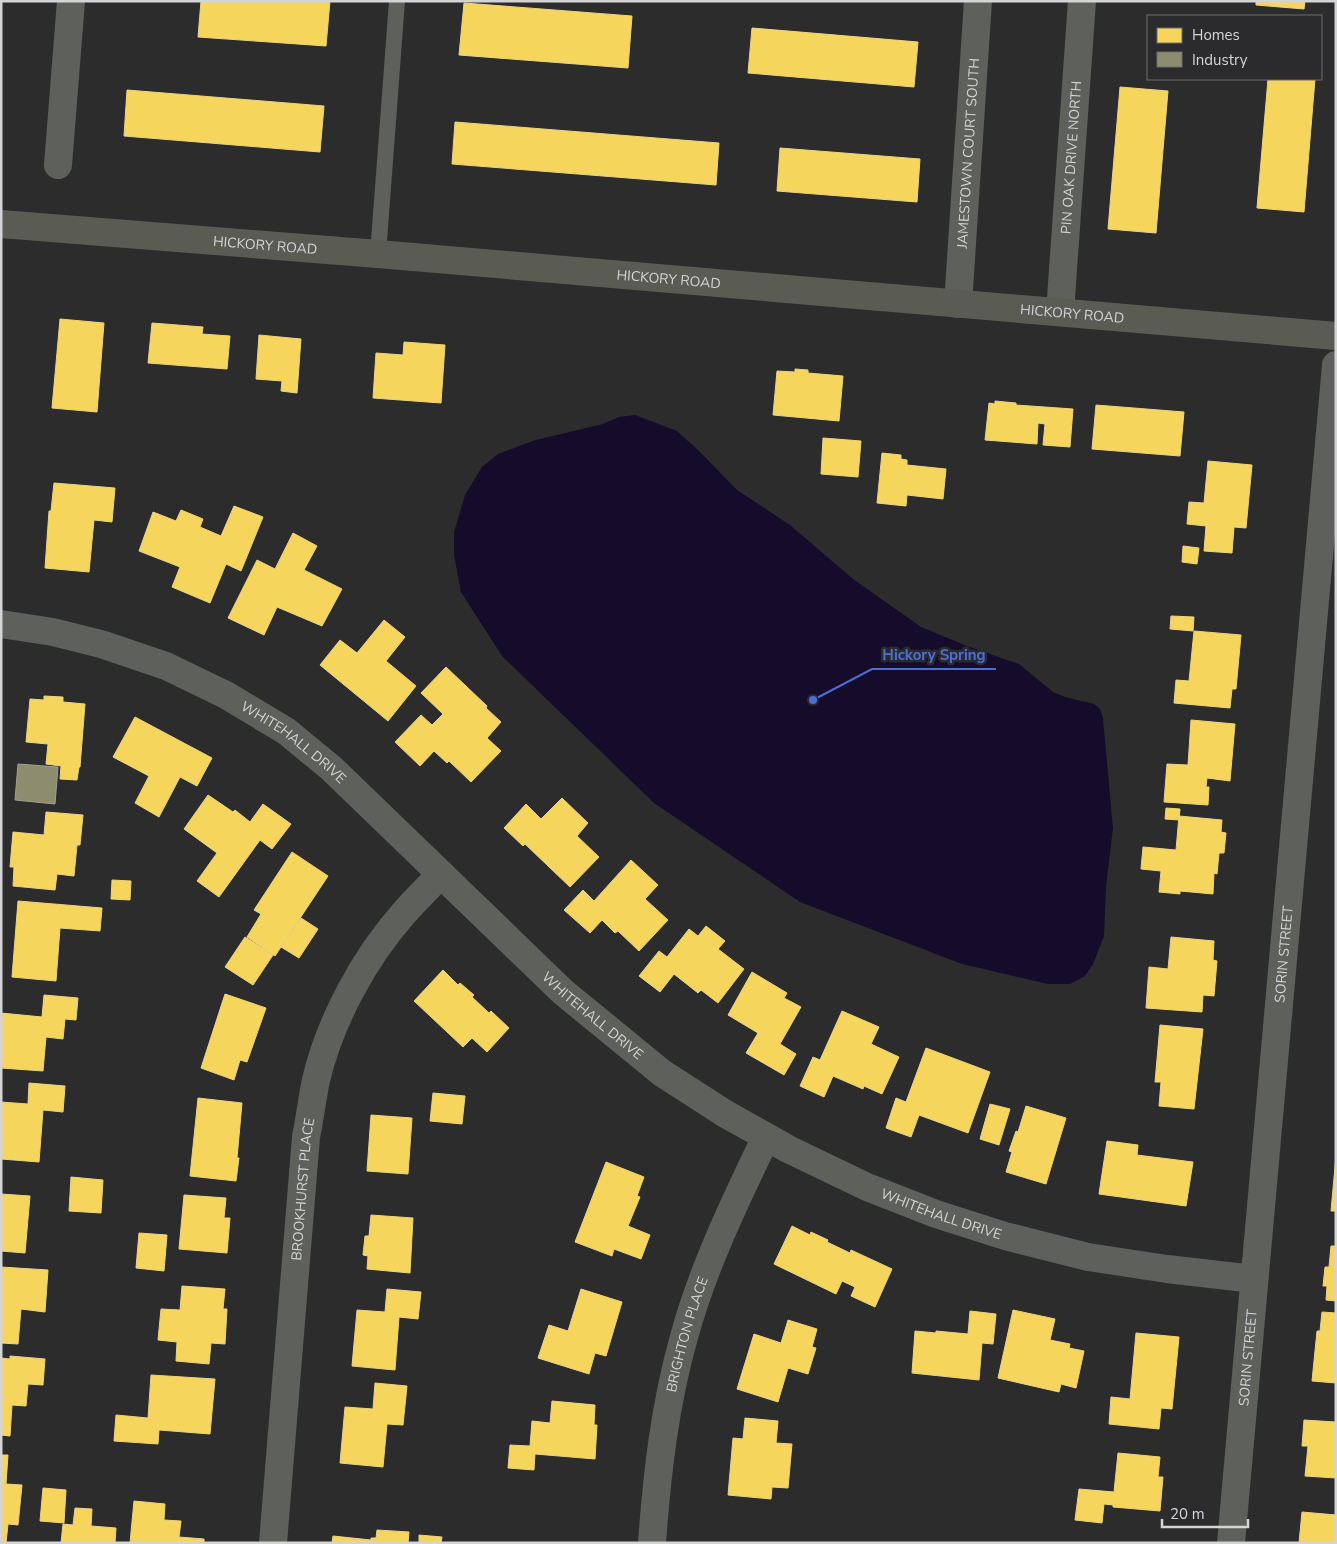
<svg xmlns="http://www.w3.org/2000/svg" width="1337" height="1544" font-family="'Nunito Sans',sans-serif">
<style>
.water{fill:#140c2a}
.homes{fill:#f6d55c;stroke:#ecd481}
.industry{fill:#8c8c6e;stroke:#a2a18d}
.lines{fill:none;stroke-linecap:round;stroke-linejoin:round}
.lane{stroke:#5e605b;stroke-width:16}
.street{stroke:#5e605b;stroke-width:28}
.secondary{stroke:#5a5c54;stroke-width:28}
.labels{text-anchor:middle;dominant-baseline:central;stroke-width:5;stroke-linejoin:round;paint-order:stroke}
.street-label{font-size:14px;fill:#d4d3d6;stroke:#2b2b2e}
.leader{fill:none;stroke:#4b6fd8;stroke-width:2}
.callout-dot{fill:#4b6fd8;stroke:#2b2b2e;stroke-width:2}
.callout-label{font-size:15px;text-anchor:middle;font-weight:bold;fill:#4b6fd8;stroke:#2b2b2e;stroke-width:5;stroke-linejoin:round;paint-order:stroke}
</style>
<rect width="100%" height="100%" fill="#2c2c2d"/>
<!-- water -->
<path class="water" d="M 635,415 L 677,431 L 699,451 L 737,490 L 790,525 L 853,579 L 921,627 L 967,646 L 1019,664 L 1053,692 L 1065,697 L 1094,704 L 1100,709 L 1103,718 L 1113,828 L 1106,887 L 1104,936 L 1093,964 L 1085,976 L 1070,984 L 1048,984 L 962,964 L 800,902 L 654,803 L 502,656 L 461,592 L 454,555 L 454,532 L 465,495 L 482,467 L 498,454 L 536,440 L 603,424 L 619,417 Z"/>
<!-- homes -->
<path class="homes" d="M 201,1 L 330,1 L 326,46 L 198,37 Z
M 1256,1 L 1305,1 L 1304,9 L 1256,5 Z
M 464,3 L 632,16 L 628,68 L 459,55 Z
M 752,28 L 918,42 L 914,87 L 748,73 Z
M 1268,79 L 1315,79 L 1304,212 L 1257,208 Z
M 1120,87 L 1168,91 L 1156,233 L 1108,229 Z
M 127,90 L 324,106 L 320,152 L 124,136 Z
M 455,122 L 719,143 L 716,185 L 452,164 Z
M 780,148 L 920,159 L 917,202 L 777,191 Z
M 60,319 L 104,323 L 97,412 L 52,408 Z
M 152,323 L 203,327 L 202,334 L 230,336 L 227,369 L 148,363 Z
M 259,335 L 301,339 L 297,393 L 281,391 L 282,381 L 256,379 Z
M 404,342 L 445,345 L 441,403 L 373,398 L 376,353 L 403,355 Z
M 795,369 L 808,370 L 808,373 L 843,376 L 839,421 L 773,415 L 777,371 L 795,372 Z
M 995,401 L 1016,403 L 1016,405 L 1073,409 L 1070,447 L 1043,445 L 1045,424 L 1038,423 L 1037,444 L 985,440 L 989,403 L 995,404 Z
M 1096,405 L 1184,412 L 1180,456 L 1092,449 Z
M 823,438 L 861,441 L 858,477 L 821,474 Z
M 882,453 L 901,455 L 901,459 L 907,460 L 907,465 L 946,469 L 943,499 L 907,495 L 906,506 L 877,503 Z
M 1208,461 L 1252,465 L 1246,528 L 1234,527 L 1232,553 L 1204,551 L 1206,526 L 1187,524 L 1189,502 L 1204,503 Z
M 54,483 L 115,488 L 112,522 L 94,520 L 89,572 L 45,568 L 49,511 L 51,511 Z
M 234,506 L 263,517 L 241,571 L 226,564 L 210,603 L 172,587 L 180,567 L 139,551 L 153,512 L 176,521 L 181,510 L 203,519 L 200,527 L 221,536 Z
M 293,533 L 317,546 L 304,570 L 342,589 L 322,626 L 277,607 L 264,635 L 228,618 L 257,560 L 275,569 Z
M 1183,546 L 1199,548 L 1197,564 L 1182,562 Z
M 1171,616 L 1194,617 L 1193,631 L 1170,629 Z
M 384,620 L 405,637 L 386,661 L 416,686 L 388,721 L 320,665 L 340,640 L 357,653 Z
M 1194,631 L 1241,635 L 1236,689 L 1232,689 L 1230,708 L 1174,703 L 1176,680 L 1189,681 Z
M 446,667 L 487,706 L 486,708 L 501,722 L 487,738 L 501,751 L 471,782 L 449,761 L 447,763 L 434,751 L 420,766 L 395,742 L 421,715 L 432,725 L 443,714 L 421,693 Z
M 44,696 L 63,697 L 63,702 L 85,704 L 80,767 L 79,767 L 77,780 L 60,779 L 61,766 L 46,764 L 48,744 L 26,742 L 30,699 L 44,700 Z
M 135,717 L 212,758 L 197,786 L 180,777 L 159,817 L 135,803 L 149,776 L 113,757 Z
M 1191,720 L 1235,724 L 1230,781 L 1207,778 L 1206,787 L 1209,787 L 1208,805 L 1164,802 L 1167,764 L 1188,765 Z
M 208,795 L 233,812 L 235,810 L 250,822 L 263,804 L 291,824 L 272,849 L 260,840 L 219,897 L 197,881 L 217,853 L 184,829 Z
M 562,798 L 588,823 L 577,836 L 599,857 L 570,887 L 525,844 L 523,846 L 504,828 L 526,804 L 541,819 Z
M 1166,808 L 1180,809 L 1179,820 L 1165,819 Z
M 46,812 L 83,815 L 80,845 L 77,845 L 74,876 L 57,874 L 55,890 L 13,886 L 14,867 L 10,867 L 13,832 L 44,835 Z
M 1179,816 L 1222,820 L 1221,832 L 1226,833 L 1224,853 L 1219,853 L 1217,874 L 1214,873 L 1213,894 L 1180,891 L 1180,894 L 1159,892 L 1161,871 L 1141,869 L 1143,847 L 1176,850 Z
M 292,852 L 328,876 L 275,956 L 247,937 L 261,914 L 254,910 Z
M 631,860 L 658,885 L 645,899 L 668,920 L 639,951 L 618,931 L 615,933 L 602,920 L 590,933 L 564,910 L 583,890 L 594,901 Z
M 112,880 L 131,881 L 130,900 L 111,899 Z
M 18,901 L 102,908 L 100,931 L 60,928 L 56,981 L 12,977 Z
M 301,918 L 318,929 L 299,958 L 281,947 Z
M 706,926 L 725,941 L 718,949 L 744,969 L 718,1003 L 701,990 L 698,993 L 674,974 L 660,992 L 639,976 L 659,951 L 667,957 L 689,929 L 698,936 Z
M 245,937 L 273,955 L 253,985 L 225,967 Z
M 1171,937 L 1214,941 L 1213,960 L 1217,961 L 1214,996 L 1203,995 L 1202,1012 L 1146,1008 L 1149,967 L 1168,969 Z
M 443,970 L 458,985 L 460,983 L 474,995 L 472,997 L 489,1013 L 491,1011 L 509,1028 L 487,1052 L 472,1038 L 463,1047 L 414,1001 Z
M 752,972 L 787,993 L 784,998 L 801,1007 L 780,1044 L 796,1054 L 784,1075 L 746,1053 L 758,1033 L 728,1015 Z
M 225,994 L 266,1008 L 247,1062 L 240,1060 L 234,1080 L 201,1068 Z
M 44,995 L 78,998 L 76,1020 L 65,1019 L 63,1039 L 46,1037 L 43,1071 L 1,1068 L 1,1013 L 42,1017 Z
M 842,1011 L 879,1027 L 871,1044 L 899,1057 L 882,1094 L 864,1086 L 863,1089 L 833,1076 L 824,1097 L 800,1086 L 813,1057 L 820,1060 Z
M 1160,1025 L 1203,1029 L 1194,1109 L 1159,1106 L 1161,1082 L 1155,1082 Z
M 926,1048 L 990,1072 L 968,1133 L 919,1115 L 911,1137 L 886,1128 L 896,1098 L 906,1102 Z
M 29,1083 L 65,1086 L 63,1112 L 43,1110 L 39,1162 L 1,1159 L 1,1102 L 28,1104 Z
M 433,1093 L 465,1096 L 462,1124 L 430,1121 Z
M 198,1098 L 242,1103 L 237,1158 L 239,1158 L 236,1181 L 190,1176 Z
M 990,1104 L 1010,1109 L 999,1145 L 980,1139 Z
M 1026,1106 L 1066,1118 L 1046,1184 L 1006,1172 L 1012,1152 L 1009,1151 L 1016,1131 L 1018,1132 Z
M 371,1115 L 412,1118 L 408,1174 L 367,1171 Z
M 1107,1141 L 1138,1145 L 1137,1155 L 1193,1162 L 1186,1206 L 1099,1194 Z
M 1336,1156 L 1336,1211 L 1331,1211 Z
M 606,1162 L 644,1177 L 637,1196 L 640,1197 L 628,1226 L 650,1235 L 641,1259 L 614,1249 L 612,1256 L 575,1242 Z
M 71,1177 L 103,1180 L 101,1213 L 69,1211 Z
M 1,1194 L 30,1196 L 25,1253 L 1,1251 Z
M 184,1195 L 226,1198 L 224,1218 L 230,1218 L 227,1253 L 179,1249 Z
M 371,1215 L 413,1218 L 410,1273 L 367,1269 L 368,1256 L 363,1255 L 365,1236 L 369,1236 Z
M 792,1226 L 810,1235 L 811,1232 L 828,1240 L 827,1242 L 850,1253 L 851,1250 L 892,1269 L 875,1307 L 851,1296 L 855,1287 L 842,1281 L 836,1294 L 774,1264 Z
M 139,1233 L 167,1235 L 164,1271 L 136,1268 Z
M 1331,1246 L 1336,1246 L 1336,1301 L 1326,1300 L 1327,1286 L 1323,1286 L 1325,1267 L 1329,1267 Z
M 1,1267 L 48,1270 L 45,1312 L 21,1309 L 18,1344 L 1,1343 Z
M 182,1286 L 225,1289 L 223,1309 L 227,1309 L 225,1344 L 211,1343 L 209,1364 L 176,1361 L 177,1342 L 158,1340 L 161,1309 L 180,1310 Z
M 387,1289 L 421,1292 L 418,1319 L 399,1317 L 395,1370 L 352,1366 L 357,1310 L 385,1312 Z
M 581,1289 L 622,1302 L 606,1356 L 595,1353 L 589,1374 L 538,1358 L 549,1325 L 568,1331 Z
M 1013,1310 L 1055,1319 L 1050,1340 L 1070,1344 L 1069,1348 L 1084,1351 L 1076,1388 L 1061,1384 L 1059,1392 L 998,1378 Z
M 970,1311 L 996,1314 L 993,1344 L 982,1343 L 979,1380 L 912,1373 L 915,1331 L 936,1333 L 936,1331 L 968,1334 Z
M 1322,1312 L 1336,1313 L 1336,1383 L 1312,1381 L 1317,1331 L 1320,1331 Z
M 788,1320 L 817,1329 L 812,1347 L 816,1348 L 808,1374 L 788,1368 L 778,1402 L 737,1389 L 754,1334 L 781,1343 Z
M 1136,1333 L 1179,1337 L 1172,1409 L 1161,1408 L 1159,1429 L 1109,1424 L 1111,1397 L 1130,1399 Z
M 10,1356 L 45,1359 L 43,1385 L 28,1384 L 26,1406 L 12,1405 L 10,1436 L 1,1435 L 1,1358 L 10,1359 Z
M 151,1375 L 215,1379 L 210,1434 L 159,1430 L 158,1444 L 114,1441 L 116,1415 L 148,1418 Z
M 375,1383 L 407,1386 L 403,1425 L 387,1424 L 383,1467 L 340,1463 L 345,1407 L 373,1409 Z
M 552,1401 L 595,1405 L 594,1425 L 597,1425 L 595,1459 L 535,1454 L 534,1470 L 508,1468 L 510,1445 L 530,1446 L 532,1421 L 550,1423 Z
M 745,1418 L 778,1421 L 776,1443 L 792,1444 L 788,1488 L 772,1487 L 771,1499 L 728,1495 L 733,1438 L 743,1439 Z
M 1304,1420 L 1336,1422 L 1336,1478 L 1305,1476 L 1308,1446 L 1302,1446 Z
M 1118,1453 L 1160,1457 L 1158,1477 L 1163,1477 L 1160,1511 L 1113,1507 L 1113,1505 L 1104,1504 L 1102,1523 L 1075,1520 L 1079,1489 L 1114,1492 Z
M 1,1455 L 8,1455 L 6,1484 L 22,1485 L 18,1525 L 8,1524 L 6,1543 L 1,1543 Z
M 43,1488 L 66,1490 L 64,1523 L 40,1521 Z
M 134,1501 L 165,1504 L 164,1520 L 181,1521 L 179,1537 L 204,1539 L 204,1543 L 130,1543 Z
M 75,1508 L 92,1509 L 91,1526 L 116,1528 L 115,1543 L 61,1543 L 63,1524 L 73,1525 Z
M 1302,1512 L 1336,1515 L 1336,1543 L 1299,1543 Z
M 377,1530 L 409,1532 L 408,1543 L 332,1543 L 333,1536 L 371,1540 L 371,1538 L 376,1538 Z
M 419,1535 L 442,1537 L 441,1543 L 419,1543 Z"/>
<!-- industry -->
<path class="industry" d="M 18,764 L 58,767 L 55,804 L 15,800 Z"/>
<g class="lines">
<!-- lane -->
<path class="lane" d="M 378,254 L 397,1"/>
<!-- street -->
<g class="street">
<path d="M 58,165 L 71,1"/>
<path id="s1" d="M 958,304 L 978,1"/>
<path id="s2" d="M 1060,312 L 1082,1"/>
<path id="s3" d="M 1,624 L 53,632 L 101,644 L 166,666 L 226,695 L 286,731 L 331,768 L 563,992 L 662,1073 L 724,1113 L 788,1149 L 867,1187 L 936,1214 L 1005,1236 L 1088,1257 L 1167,1269 L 1254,1279"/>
<path id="s4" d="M 273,1543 L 306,1137 C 310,1118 312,1099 316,1080 C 330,1021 364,958 404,913 C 416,899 429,887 441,874"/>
<path id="s5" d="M 652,1543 C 657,1473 665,1404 684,1337 C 703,1267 735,1202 766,1137"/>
<path id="s6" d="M 1231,1543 L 1336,365"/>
</g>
<!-- secondary -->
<path class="secondary" id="s7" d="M 1,224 L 378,254 L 1336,336"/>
</g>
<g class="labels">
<!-- street labels -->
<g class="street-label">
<text stroke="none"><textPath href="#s1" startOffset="151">JAMESTOWN COURT SOUTH</textPath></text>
<text stroke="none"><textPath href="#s2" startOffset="155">PIN OAK DRIVE NORTH</textPath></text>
<text stroke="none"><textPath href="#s7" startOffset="265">HICKORY ROAD</textPath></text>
<text stroke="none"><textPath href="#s7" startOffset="670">HICKORY ROAD</textPath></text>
<text stroke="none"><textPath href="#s7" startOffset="1075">HICKORY ROAD</textPath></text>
<text stroke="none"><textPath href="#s3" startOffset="320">WHITEHALL DRIVE</textPath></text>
<text stroke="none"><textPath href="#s6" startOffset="591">SORIN STREET</textPath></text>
<text stroke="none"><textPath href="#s3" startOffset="726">WHITEHALL DRIVE</textPath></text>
<text stroke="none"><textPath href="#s4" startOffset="355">BROOKHURST PLACE</textPath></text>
<text stroke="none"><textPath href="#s3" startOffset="1130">WHITEHALL DRIVE</textPath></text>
<text stroke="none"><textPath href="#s5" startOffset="212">BRIGHTON PLACE</textPath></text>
<text stroke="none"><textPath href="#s6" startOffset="186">SORIN STREET</textPath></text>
</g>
</g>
<!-- callouts -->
<path class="leader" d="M813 700L872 669H996"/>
<circle class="callout-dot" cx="813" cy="700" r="5"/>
<g class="callout-label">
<text x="934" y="660">Hickory Spring</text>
</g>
<!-- border -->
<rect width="1337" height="1544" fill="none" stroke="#d4d3d6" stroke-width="5"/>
<!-- legend -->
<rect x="1147" y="15" width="175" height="65" fill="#2b2b2e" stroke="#6f6e71"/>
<rect x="1157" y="28" width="25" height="15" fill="#f6d55c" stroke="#6f6e71"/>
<text x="1192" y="40" font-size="15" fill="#d4d3d6">Homes</text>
<rect x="1157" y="52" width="25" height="15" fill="#8c8c6e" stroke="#6f6e71"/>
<text x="1192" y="65" font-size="15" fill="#d4d3d6">Industry</text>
<!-- scale -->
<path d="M1162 1519v8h86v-8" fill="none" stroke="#d4d3d6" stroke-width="2.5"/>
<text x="1170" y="1519" font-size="15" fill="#d4d3d6" stroke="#2b2b2e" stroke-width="4" paint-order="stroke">20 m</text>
</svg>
